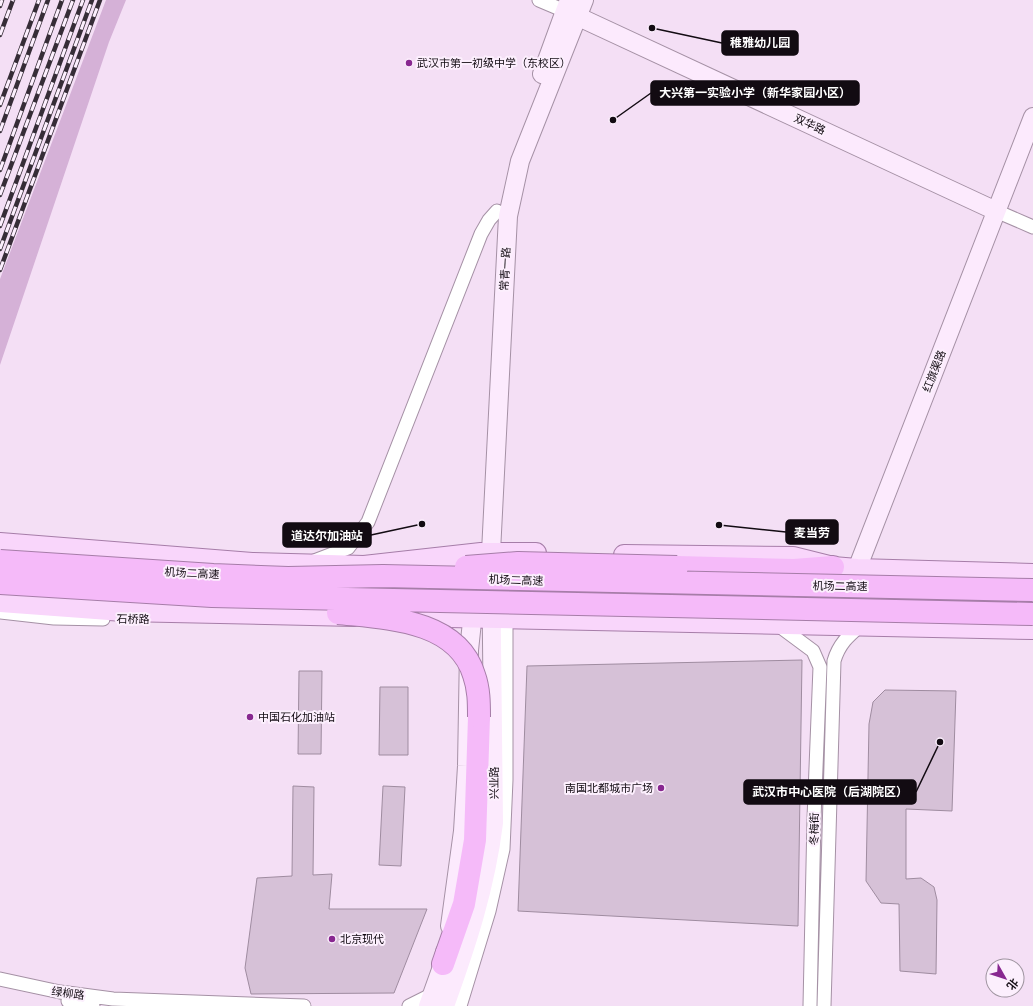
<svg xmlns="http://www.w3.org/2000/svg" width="1033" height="1006" font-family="Helvetica,'Noto Sans SC',sans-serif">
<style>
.green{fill:#d5b1d7}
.building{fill:#d6c1d7;stroke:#9f8ca0}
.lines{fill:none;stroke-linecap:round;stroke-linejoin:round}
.street-casing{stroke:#a591a5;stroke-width:15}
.secondary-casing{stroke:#a591a5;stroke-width:20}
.primary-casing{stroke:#a67da8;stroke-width:22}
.highway-casing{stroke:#a67da8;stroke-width:24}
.street{stroke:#fff;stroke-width:13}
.secondary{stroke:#fceafd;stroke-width:18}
.primary{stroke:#f9d6fb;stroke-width:20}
.highway{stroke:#f5baf9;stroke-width:22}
.rail-casing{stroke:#362d37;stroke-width:4.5}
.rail{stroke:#fceffd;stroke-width:3;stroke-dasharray:9;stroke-linecap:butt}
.highway-bridge-casing{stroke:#a67da8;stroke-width:24;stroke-linecap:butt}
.highway-bridge{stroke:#f5baf9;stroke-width:22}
.poi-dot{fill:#882790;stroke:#fceffd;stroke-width:1.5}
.labels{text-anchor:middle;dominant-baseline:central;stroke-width:4;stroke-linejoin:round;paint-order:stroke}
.poi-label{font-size:11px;fill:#120b12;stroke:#fceffd;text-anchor:start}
.street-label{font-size:11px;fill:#120b12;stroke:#fceffd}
.leader{fill:none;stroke:#120b12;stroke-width:1.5}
.callout-dot{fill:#120b12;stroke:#fceffd;stroke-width:1.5}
.callout{fill:#120b12;stroke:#120b12;stroke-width:1.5}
.callout-label{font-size:12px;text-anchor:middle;font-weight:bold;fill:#fff}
</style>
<rect width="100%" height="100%" fill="#f4dff5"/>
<!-- green -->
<path class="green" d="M 106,0 L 126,0 L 109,42 L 0,365 L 0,279 Z"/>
<!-- building -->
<path class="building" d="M 802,660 L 798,926 L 518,911 L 527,666 Z
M 299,671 L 322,671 L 321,754 L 298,754 Z
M 380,687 L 408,687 L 408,755 L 379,755 Z
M 885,690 L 956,691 L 952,811 L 906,809 L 906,879 L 921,878 L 934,887 L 937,900 L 936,974 L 900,971 L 899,904 L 881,903 L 866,881 L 869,724 L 873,702 Z
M 293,786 L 314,787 L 313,875 L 332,874 L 329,909 L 427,909 L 394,993 L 251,994 L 245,968 L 257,878 L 292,876 Z
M 383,786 L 405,787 L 401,866 L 379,865 Z"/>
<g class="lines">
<defs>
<path id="street" d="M 539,0 L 565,11
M 996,211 L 1033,227
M 314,561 L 348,548 L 368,522 L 481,234 L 489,220 L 497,211
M 0,612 L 54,618 L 103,619
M 778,625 L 813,651 L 820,667 L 814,818 L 810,1006
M 0,979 L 60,992 L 113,999 L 304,1006
M 68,1001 L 93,1006
M 409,1006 L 433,994
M 460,1006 L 489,911 L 503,849 L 506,780 L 506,617
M 824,1006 L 834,661 C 839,644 848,636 861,625"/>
<path id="secondary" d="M 568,12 L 996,211
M 542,74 L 569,0
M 857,569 L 1033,117
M 450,926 L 463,831 L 467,766 L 469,650 L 474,603
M 428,1006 L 443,964 L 445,952
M 445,1006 C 467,945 486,888 494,823 L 491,552 L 508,216 L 520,161 L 584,0"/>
<path id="primary" d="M 0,543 L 252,563 L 364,566 L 481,553 L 536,553
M 624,555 L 793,557 L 833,567 L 857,569 L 1033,574
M 0,602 L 123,611 L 355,616
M 399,616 L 1033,629"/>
<path id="highway" d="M 677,567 L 794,570 L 833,567
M 443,964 L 464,904 L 475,840 L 479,717"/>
</defs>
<!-- street casing -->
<use href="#street" class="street-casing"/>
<!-- secondary casing -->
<use href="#secondary" class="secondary-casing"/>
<!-- primary casing -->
<use href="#primary" class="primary-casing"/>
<!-- highway casing -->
<use href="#highway" class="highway-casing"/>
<!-- street -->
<use href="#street" class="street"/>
<!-- secondary -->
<use href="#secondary" class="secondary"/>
<!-- primary -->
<use href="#primary" class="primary"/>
<!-- highway -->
<use href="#highway" class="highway"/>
<defs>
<path id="rail" d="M 0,6 L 2,0
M 0,35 L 13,0
M 0,105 L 39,0
M 0,131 L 48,0
M 0,170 L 62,0
M 0,195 L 73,0
M 0,226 L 83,0
M 0,249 L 92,0
M 0,270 L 100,0"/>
</defs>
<!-- rail casing -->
<use href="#rail" class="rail-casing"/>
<!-- rail -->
<use href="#rail" class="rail"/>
<defs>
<path id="highway-bridge" d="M 0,561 L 213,575 L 288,578 L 383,576 L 1033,590
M 466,567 L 518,563 L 677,567
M 0,583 L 212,596 L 1033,614
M 338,613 C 385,618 457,619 474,675 C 479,689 479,703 479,717"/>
</defs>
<!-- highway-bridge casing -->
<use href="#highway-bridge" class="highway-bridge-casing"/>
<!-- highway-bridge -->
<use href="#highway-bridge" class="highway-bridge"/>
</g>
<!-- markers -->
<g class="poi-dot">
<circle cx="409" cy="63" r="4"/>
<circle cx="250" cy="717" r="4"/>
<circle cx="661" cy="788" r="4"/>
<circle cx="332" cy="939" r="4"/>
</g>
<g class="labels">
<!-- poi labels -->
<g class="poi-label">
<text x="417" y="63">武汉市第一初级中学（东校区）</text>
<text x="258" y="717">中国石化加油站</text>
<text x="653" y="788" text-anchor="end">南国北都城市广场</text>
<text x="340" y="939">北京现代</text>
</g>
<!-- street labels -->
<g class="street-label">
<text transform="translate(810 124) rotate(25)">双华路</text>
<text transform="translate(505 269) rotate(-87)">常青一路</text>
<text transform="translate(934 371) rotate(-69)">红旗渠路</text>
<text transform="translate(192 573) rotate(3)">机场二高速</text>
<text transform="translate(516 580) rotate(2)">机场二高速</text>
<text transform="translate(840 586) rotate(1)">机场二高速</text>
<text transform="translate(133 619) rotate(1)">石桥路</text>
<text transform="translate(494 783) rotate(-90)">兴业路</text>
<text transform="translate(814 829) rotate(-89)">冬梅街</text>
<text transform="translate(68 993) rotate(8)">绿柳路</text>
</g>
</g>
<!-- callouts -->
<path class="leader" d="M652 28L722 43M613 120L651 93M719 525L786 532M422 524L371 535M940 742L916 792"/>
<g class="callout-dot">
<circle cx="652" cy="28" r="4"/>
<circle cx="613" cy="120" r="4"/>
<circle cx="719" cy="525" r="4"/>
<circle cx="422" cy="524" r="4"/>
<circle cx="940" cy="742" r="4"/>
</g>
<g class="callout">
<rect x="722" y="31" width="76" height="24" rx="4"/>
<rect x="651" y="81" width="208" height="24" rx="4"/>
<rect x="786" y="520" width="52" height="24" rx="4"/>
<rect x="283" y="523" width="88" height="24" rx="4"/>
<rect x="744" y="780" width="172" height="24" rx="4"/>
</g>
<g class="callout-label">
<text x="760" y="47">稚雅幼儿园</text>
<text x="755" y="97">大兴第一实验小学（新华家园小区）</text>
<text x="812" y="537">麦当劳</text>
<text x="327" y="540">道达尔加油站</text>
<text x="830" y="796">武汉市中心医院（后湖院区）</text>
</g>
<!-- north arrow -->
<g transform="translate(1005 978) rotate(129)"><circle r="19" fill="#fceffd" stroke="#9e949f"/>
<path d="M0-3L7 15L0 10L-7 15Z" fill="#882790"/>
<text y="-6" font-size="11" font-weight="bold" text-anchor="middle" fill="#120b12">北</text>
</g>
</svg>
